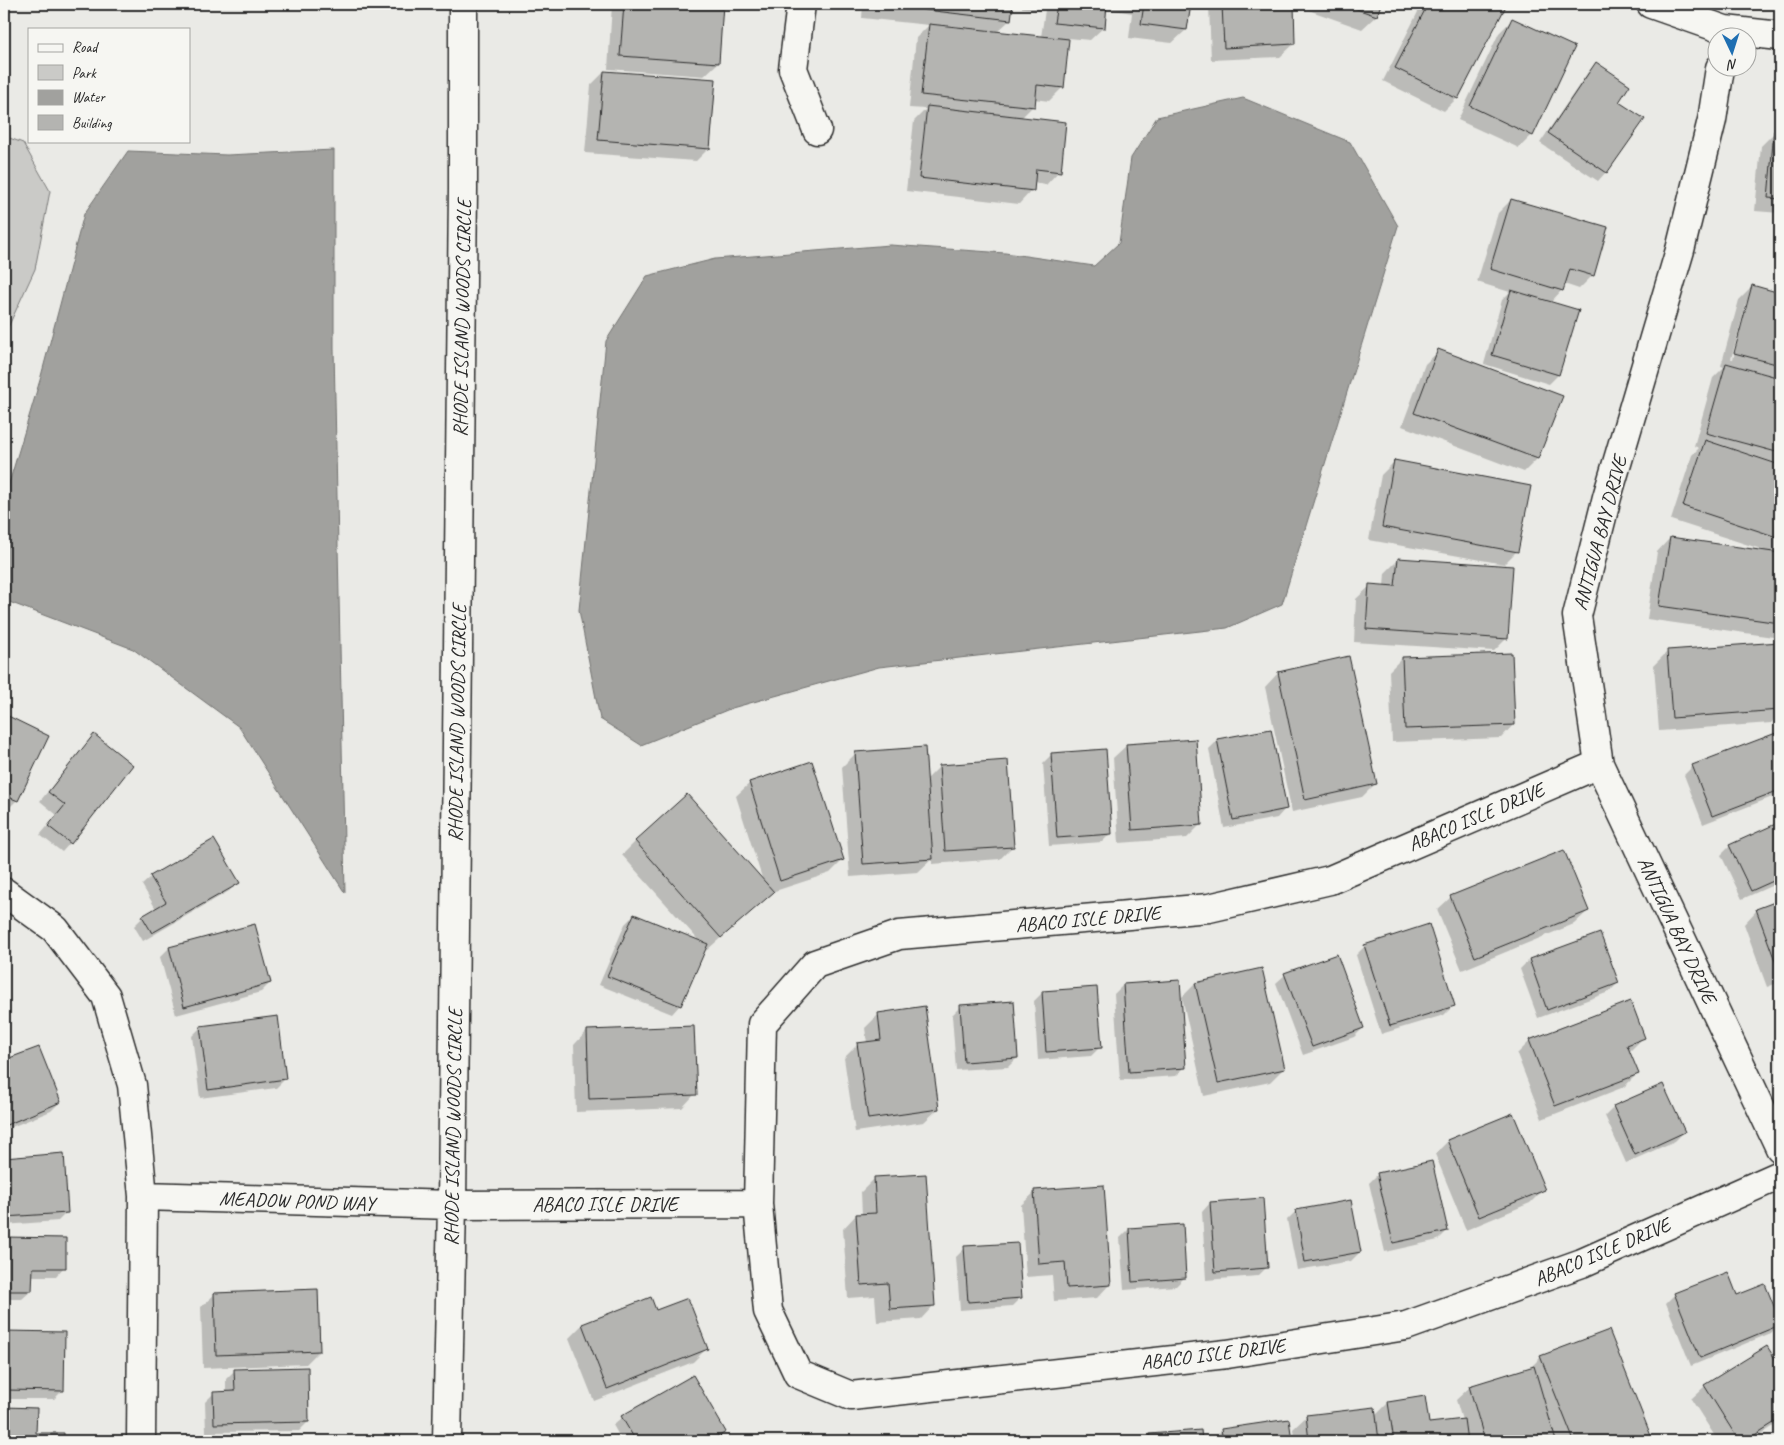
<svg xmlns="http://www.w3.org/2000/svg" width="1784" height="1445" font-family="Caveat,sans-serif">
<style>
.green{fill:#cacac7;stroke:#7a7a79}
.water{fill:#a1a19e;stroke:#727270}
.shadow{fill:#0003;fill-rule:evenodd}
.building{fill:#b4b4b1;stroke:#2b2b2b}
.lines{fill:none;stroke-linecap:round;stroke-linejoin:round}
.minor-casing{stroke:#2b2b2b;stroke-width:31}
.minor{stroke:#f6f6f2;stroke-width:28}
.labels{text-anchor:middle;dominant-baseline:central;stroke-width:4;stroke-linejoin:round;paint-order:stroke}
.street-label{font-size:20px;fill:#2b2b2b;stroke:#f6f6f2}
</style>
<rect width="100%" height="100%" fill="#eaeae6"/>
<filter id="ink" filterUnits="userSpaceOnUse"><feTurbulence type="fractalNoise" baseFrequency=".02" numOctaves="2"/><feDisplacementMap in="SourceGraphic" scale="10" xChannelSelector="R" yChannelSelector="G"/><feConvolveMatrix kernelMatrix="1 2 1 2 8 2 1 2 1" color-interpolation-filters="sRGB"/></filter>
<g filter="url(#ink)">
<!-- green -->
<path class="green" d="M 4,136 L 23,143 L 50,191 L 35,269 L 4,336 Z"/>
<!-- water -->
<path class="water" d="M 1243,98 L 1350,142 L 1398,226 L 1282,604 L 1227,628 L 879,667 L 732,708 L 641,745 L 600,719 L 579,610 L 606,341 L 647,276 L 715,259 L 890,245 L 1005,253 L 1094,266 L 1119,243 L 1131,158 L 1157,117 Z
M 334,150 L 334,349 L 345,893 L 239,727 L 133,649 L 4,600 L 4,500 L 40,380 L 84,214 L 128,151 L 227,155 Z"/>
<!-- shadow -->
<path class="shadow" d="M 612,4 L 722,4 L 718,63 L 704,76 L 608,69 Z
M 863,4 L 1012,4 L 1010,20 L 997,32 L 1041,37 L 1045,10 L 1022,8 L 1023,4 L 1106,4 L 1104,27 L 1090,40 L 1068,38 L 1063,87 L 1049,101 L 1034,99 L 1033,106 L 1021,118 L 1059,171 L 1046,185 L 1033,183 L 1032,190 L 1019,204 L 906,191 L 914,121 L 926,109 L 909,108 L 916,38 L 929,25 L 862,18 Z
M 1109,4 L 1189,4 L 1186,30 L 1172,43 L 1129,38 L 1132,13 L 1108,9 Z
M 1209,4 L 1292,4 L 1294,44 L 1280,57 L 1211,60 Z
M 1301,4 L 1380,4 L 1376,16 L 1362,29 L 1300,7 Z
M 1422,4 L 1505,4 L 1457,98 L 1444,111 L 1383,81 Z
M 1512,20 L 1532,135 L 1519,148 L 1458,120 L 1499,33 Z
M 1596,64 L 1617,102 L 1606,172 L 1598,181 L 1540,143 L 1588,72 Z
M 604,72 L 709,148 L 696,161 L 585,153 L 591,85 Z
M 1775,132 L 1780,133 L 1780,213 L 1755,211 L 1761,146 Z
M 1511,200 L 1593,275 L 1579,289 L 1564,284 L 1562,290 L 1550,303 L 1558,375 L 1549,384 L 1484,364 L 1502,300 L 1510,292 L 1477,282 L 1498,213 Z
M 1752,287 L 1780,294 L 1780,638 L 1647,619 L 1657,552 L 1670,538 L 1763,552 L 1764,550 L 1671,520 L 1692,455 L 1699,448 L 1694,446 L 1713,378 L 1724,367 L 1721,366 L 1739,300 ZM 1747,301 L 1749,301 L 1733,359 L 1731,359 Z
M 1439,351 L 1537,459 L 1524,472 L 1402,426 L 1425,364 Z
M 1394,462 L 1517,551 L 1504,564 L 1369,540 L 1381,475 Z
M 1398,560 L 1507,638 L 1494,651 L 1354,642 L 1356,599 L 1370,586 L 1384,587 L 1385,573 Z
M 1780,644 L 1780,714 L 1771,723 L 1659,731 L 1654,665 L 1667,652 Z
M 1402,658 L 1514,724 L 1501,738 L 1392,742 L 1389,671 Z
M 1278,673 L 1376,783 L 1362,797 L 1292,812 L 1265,687 Z
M 4,716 L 47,736 L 17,800 L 8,809 L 4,807 Z
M 1776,735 L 1780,746 L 1780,794 L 1703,824 L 1684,775 L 1693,766 Z
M 94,736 L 70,843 L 62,852 L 40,835 L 57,815 L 40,801 Z
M 1218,740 L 1285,809 L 1277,818 L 1224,828 L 1209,749 Z
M 1127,745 L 1200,825 L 1187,838 L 1119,843 L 1113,758 Z
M 856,753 L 926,780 L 940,766 L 1013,846 L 1000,859 L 932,864 L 932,859 L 918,872 L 850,877 L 842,767 Z
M 1052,754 L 1111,833 L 1102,842 L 1049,846 L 1043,763 Z
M 750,783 L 843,860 L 830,873 L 772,892 L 707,950 L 705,948 L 680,1005 L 672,1014 L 599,985 L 625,924 L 634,915 L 701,943 L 622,855 L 636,841 L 763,881 L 736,796 Z
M 1780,824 L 1780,882 L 1742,899 L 1721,855 L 1730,846 Z
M 151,877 L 238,882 L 229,891 L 143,941 L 134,926 L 143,917 L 156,909 L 142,885 Z
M 1451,897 L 1588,911 L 1574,924 L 1462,970 L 1437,910 Z
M 1780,902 L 1780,982 L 1767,987 L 1744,924 L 1757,910 Z
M 254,925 L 270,983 L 261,992 L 176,1015 L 160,957 L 169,948 Z
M 1599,934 L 1618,983 L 1609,992 L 1538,1018 L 1520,969 L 1529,960 Z
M 1365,946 L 1453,1006 L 1444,1015 L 1381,1034 L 1356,955 Z
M 1261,969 L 1284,1068 L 1270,1082 L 1204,1096 L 1182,997 L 1195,984 Z
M 1285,975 L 1363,1028 L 1354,1037 L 1303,1055 L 1276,983 Z
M 1123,985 L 1185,1067 L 1176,1076 L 1120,1080 L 1114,994 Z
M 1043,992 L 1100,1047 L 1091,1056 L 1038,1060 L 1034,1001 Z
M 961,1006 L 1017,1058 L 1008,1067 L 956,1070 L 952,1015 Z
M 924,1008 L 938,1109 L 924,1122 L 855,1132 L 844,1058 L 858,1044 L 867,1043 L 865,1028 L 878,1015 Z
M 201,1027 L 285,1079 L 276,1088 L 200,1098 L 192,1036 Z
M 587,1031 L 695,1094 L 682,1108 L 576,1112 L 574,1045 Z
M 1643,1038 L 1629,1052 L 1637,1074 L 1624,1087 L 1542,1119 L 1517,1054 L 1530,1041 Z
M 38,1048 L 60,1102 L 51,1111 L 4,1130 L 4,1062 Z
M 1614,1107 L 1684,1132 L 1675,1141 L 1626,1163 L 1605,1116 Z
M 1448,1141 L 1543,1190 L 1530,1203 L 1466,1230 L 1435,1154 Z
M 63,1155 L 67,1212 L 58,1221 L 4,1225 L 4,1159 Z
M 1378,1174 L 1447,1231 L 1438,1240 L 1385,1252 L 1369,1183 Z
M 925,1175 L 934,1305 L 921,1319 L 877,1322 L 875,1296 L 848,1298 L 843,1229 L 856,1215 L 862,1215 L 861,1192 L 874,1179 Z
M 1035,1192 L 1110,1284 L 1097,1298 L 1054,1301 L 1052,1275 L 1026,1277 L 1021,1205 Z
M 1210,1203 L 1267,1267 L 1258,1276 L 1206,1280 L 1202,1212 Z
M 1296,1211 L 1360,1252 L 1351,1261 L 1297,1270 L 1287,1220 Z
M 1129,1229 L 1185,1277 L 1176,1286 L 1124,1290 L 1120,1238 Z
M 4,1238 L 65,1239 L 64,1267 L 56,1276 L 31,1276 L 31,1291 L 22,1299 L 4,1299 Z
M 965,1248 L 1021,1297 L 1012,1306 L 960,1310 L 956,1257 Z
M 1764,1285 L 1780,1324 L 1771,1333 L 1691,1366 L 1666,1303 L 1675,1294 L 1736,1296 Z
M 215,1294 L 319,1351 L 306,1364 L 203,1368 L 201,1307 Z
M 655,1312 L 706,1349 L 693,1362 L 594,1401 L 569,1338 L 582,1325 Z
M 1608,1331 L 1651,1441 L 1468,1441 L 1466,1434 L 1465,1435 L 1466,1441 L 1295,1441 L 1293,1429 L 1307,1416 L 1375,1416 L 1388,1403 L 1428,1425 L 1462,1420 L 1456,1400 L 1470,1387 L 1529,1369 L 1541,1357 Z
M 4,1332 L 64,1333 L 63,1390 L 54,1399 L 4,1399 Z
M 1766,1347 L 1780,1369 L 1780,1422 L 1751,1441 L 1718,1441 L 1691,1399 L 1705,1386 Z
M 235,1370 L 308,1422 L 299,1431 L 206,1432 L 205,1402 L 214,1393 L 226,1393 L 226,1379 Z
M 4,1408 L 35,1409 L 34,1434 L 63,1435 L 63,1441 L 4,1441 Z
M 622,1417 L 725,1432 L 715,1441 L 622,1441 L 613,1425 Z
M 1288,1420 L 1291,1441 L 1211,1441 L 1222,1430 Z
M 1200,1432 L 1201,1441 L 1143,1441 L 1149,1435 Z"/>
<!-- building -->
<path class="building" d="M 624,4 L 723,4 L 719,63 L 620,56 Z
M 875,4 L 1013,4 L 1011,20 Z
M 1057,4 L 1107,4 L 1105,28 L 1054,23 Z
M 1144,4 L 1191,4 L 1187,30 L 1141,24 Z
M 1222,4 L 1294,4 L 1295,44 L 1224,48 Z
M 1342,4 L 1381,4 L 1377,16 Z
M 1428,4 L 1507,4 L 1458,99 L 1395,68 Z
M 1512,18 L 1575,47 L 1533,136 L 1470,106 Z
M 929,24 L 1069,39 L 1064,88 L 1037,85 L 1035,107 L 921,95 Z
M 1596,62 L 1630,85 L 1619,102 L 1645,119 L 1607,173 L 1548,133 Z
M 604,71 L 716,79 L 710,149 L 598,140 Z
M 927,106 L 1066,122 L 1061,172 L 1036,169 L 1034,191 L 919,178 Z
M 1774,131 L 1780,131 L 1780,199 L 1768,198 Z
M 1511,199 L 1608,227 L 1594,276 L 1570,269 L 1563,291 L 1490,269 Z
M 1752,285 L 1780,293 L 1780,365 L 1734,353 Z
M 1511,290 L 1579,310 L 1559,375 L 1492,355 Z
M 1438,349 L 1563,396 L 1538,459 L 1414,413 Z
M 1726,363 L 1780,378 L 1780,453 L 1706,433 Z
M 1705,440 L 1780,465 L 1780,538 L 1683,506 Z
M 1394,460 L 1531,486 L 1518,552 L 1382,527 Z
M 1670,537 L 1780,553 L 1780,623 L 1659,606 Z
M 1398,558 L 1513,566 L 1508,639 L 1366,629 L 1369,584 L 1395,586 Z
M 1780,642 L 1780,710 L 1672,718 L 1667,650 Z
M 1512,653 L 1515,725 L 1405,729 L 1402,657 Z
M 1349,656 L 1377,784 L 1305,800 L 1278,672 Z
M 4,714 L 49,736 L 18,801 L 4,795 Z
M 1271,729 L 1287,809 L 1233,820 L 1217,739 Z
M 1776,733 L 1780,743 L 1780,790 L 1712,816 L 1692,765 Z
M 94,734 L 133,765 L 71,844 L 48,826 L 65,805 L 48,792 Z
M 1196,739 L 1202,825 L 1132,830 L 1126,744 Z
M 925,747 L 933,859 L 863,864 L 855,752 Z
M 1106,749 L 1112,834 L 1057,838 L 1051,753 Z
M 1008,760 L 1014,847 L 945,851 L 939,765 Z
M 812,761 L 844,860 L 780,881 L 749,782 Z
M 687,794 L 774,892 L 721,938 L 635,841 Z
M 1780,822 L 1780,878 L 1751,891 L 1729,845 Z
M 214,839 L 240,883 L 152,933 L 142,916 L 166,902 L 150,876 Z
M 1564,850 L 1589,911 L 1475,957 L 1450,896 Z
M 1780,900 L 1780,974 L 1756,909 Z
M 634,914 L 708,944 L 681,1006 L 607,976 Z
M 255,924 L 271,983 L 184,1007 L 169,947 Z
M 1429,924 L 1455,1006 L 1390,1026 L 1364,945 Z
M 1600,933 L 1619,983 L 1547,1010 L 1529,959 Z
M 1337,954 L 1364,1028 L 1312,1047 L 1284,973 Z
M 1262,968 L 1285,1069 L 1218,1083 L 1195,983 Z
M 1180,980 L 1186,1068 L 1129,1072 L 1123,984 Z
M 1097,987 L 1102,1048 L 1046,1052 L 1042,991 Z
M 1014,1001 L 1018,1058 L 964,1062 L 960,1005 Z
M 1631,1001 L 1645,1038 L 1627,1045 L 1639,1074 L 1555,1106 L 1529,1040 Z
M 925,1006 L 939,1109 L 868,1119 L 857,1043 L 881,1040 L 878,1013 Z
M 278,1016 L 286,1079 L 208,1090 L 200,1026 Z
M 694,1026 L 697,1095 L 589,1099 L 587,1030 Z
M 39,1047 L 61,1102 L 4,1126 L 4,1060 Z
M 1663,1084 L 1685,1132 L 1635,1155 L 1613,1106 Z
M 1513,1113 L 1545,1190 L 1479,1217 L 1447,1140 Z
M 64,1153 L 68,1213 L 4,1217 L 4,1158 Z
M 1432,1161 L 1448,1231 L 1393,1243 L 1377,1173 Z
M 926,1174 L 935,1306 L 890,1309 L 888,1283 L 861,1285 L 856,1214 L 876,1213 L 874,1177 Z
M 1104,1185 L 1111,1285 L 1067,1288 L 1065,1262 L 1039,1264 L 1034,1190 Z
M 1263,1198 L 1268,1268 L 1215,1272 L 1210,1202 Z
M 1351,1200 L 1361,1252 L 1305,1262 L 1296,1210 Z
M 1183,1224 L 1186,1278 L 1132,1282 L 1129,1228 Z
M 4,1237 L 66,1238 L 66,1268 L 33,1268 L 32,1291 L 4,1291 Z
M 1018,1243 L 1022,1298 L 968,1302 L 964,1246 Z
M 1728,1272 L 1737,1295 L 1765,1284 L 1780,1321 L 1780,1325 L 1700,1358 L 1674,1293 Z
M 318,1289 L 320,1351 L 216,1355 L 214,1293 Z
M 651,1297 L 656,1310 L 688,1298 L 708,1349 L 607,1389 L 582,1324 Z
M 1609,1330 L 1653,1441 L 1574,1441 L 1540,1356 Z
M 4,1331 L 65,1332 L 64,1391 L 4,1390 Z
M 1767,1346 L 1780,1367 L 1780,1419 L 1745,1441 L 1739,1441 L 1704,1385 Z
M 1534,1366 L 1556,1441 L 1485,1441 L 1469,1386 Z
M 308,1367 L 309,1422 L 214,1424 L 213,1392 L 235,1391 L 234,1369 Z
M 693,1375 L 726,1432 L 711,1441 L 636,1441 L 621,1416 Z
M 1425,1396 L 1429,1423 L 1464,1419 L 1467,1441 L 1394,1441 L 1388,1402 Z
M 4,1407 L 37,1408 L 36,1433 L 64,1433 L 64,1441 L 4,1441 Z
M 1375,1407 L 1379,1441 L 1309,1441 L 1306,1415 Z
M 1289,1419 L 1292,1441 L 1223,1441 L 1221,1429 Z
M 1201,1430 L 1202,1441 L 1149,1441 L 1149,1434 Z"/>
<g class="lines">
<defs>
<path id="minor" d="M 801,4 L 793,69 L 817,130
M 1651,4 L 1725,30 L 1780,36
M 1720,68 L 1712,120 L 1680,250 L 1607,497 L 1577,616 L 1599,764 L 1780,1148
M 1599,764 L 1330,880 L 1209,908 L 899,935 L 815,964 L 762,1024 L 758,1204 L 768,1311 L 798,1374 L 851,1396 L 1227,1354 L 1406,1326 L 1582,1263 L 1780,1175
M 4,892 L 55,929 L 106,996 L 132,1085 L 143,1196 L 141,1441
M 143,1196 L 452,1205 L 758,1204
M 447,1441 L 452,1205 L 463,189 L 463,4"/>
</defs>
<!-- minor casing -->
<use href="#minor" class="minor-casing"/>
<!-- minor -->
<use href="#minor" class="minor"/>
</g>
</g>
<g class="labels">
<!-- street labels -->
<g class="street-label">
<text transform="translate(462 318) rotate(-89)">RHODE ISLAND WOODS CIRCLE</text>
<text transform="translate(1600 533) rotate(-75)">ANTIGUA BAY DRIVE</text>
<text transform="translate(457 723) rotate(-89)">RHODE ISLAND WOODS CIRCLE</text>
<text transform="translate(1476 817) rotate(-23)">ABACO ISLE DRIVE</text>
<text transform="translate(1088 919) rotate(-5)">ABACO ISLE DRIVE</text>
<text transform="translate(1677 930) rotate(65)">ANTIGUA BAY DRIVE</text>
<text transform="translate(453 1127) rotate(-89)">RHODE ISLAND WOODS CIRCLE</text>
<text transform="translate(297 1201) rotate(2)">MEADOW POND WAY</text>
<text x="605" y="1204">ABACO ISLE DRIVE</text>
<text transform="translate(1602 1252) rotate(-23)">ABACO ISLE DRIVE</text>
<text transform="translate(1213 1354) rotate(-7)">ABACO ISLE DRIVE</text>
</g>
</g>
<!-- margin -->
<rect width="1784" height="1445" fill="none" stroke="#f6f6f2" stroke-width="20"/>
<rect x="10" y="10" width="1764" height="1425" fill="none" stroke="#2b2b2b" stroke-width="2" filter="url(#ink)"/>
<!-- legend -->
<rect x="28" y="28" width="162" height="115" fill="#f6f6f2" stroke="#a5a5a2"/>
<rect x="38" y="44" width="25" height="8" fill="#f6f6f2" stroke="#a5a5a2"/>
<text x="72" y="52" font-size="15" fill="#2b2b2b">Road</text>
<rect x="38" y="65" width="25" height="15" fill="#cacac7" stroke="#a5a5a2"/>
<text x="72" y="78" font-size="15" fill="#2b2b2b">Park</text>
<rect x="38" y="90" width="25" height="15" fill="#a1a19e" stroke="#a5a5a2"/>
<text x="72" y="102" font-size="15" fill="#2b2b2b">Water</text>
<rect x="38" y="115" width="25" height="15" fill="#b4b4b1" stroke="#a5a5a2"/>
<text x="72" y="128" font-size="15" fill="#2b2b2b">Building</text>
<!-- north arrow -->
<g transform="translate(1732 52) rotate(176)"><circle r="24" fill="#f6f6f2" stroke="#a5a5a2"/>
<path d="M0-4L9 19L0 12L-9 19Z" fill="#1f6fb2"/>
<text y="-8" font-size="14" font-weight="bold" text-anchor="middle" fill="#2b2b2b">N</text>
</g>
</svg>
